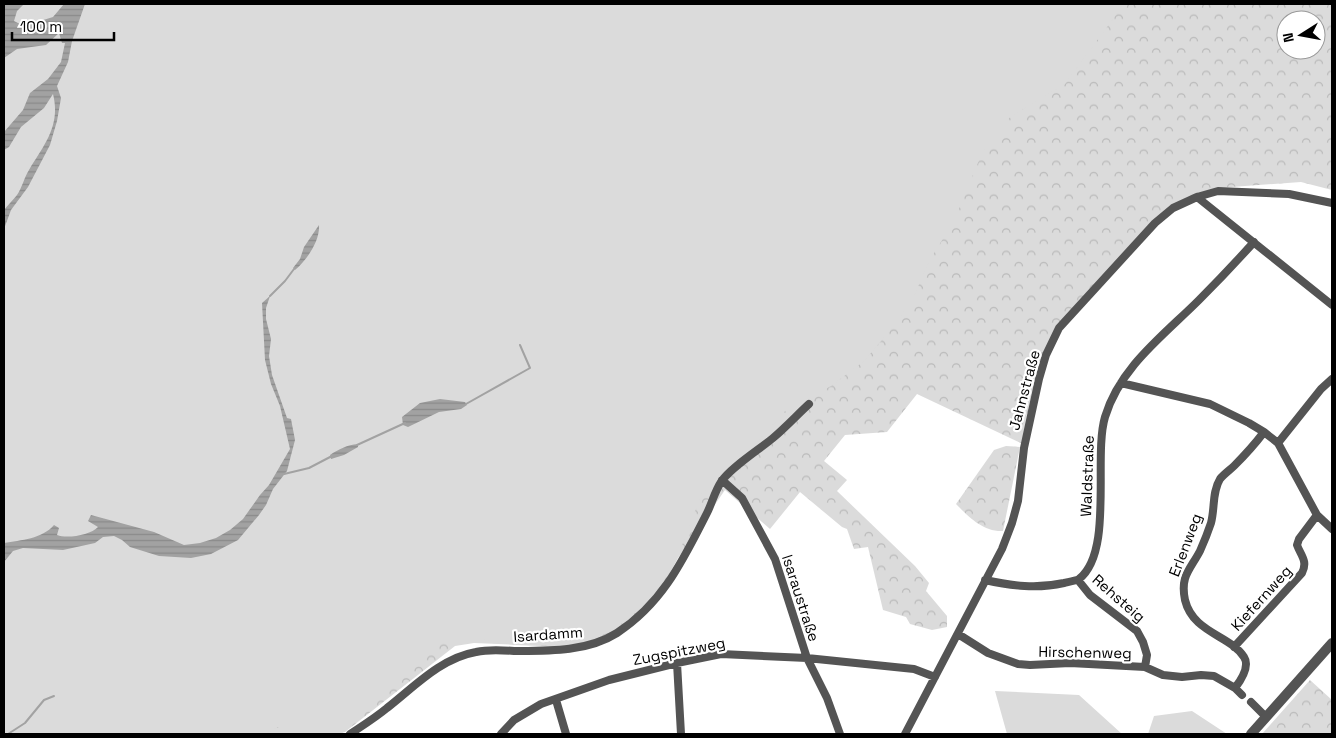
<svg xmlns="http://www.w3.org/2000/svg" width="1336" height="738" font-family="'Space Grotesk',sans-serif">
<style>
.forest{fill:url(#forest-crowns);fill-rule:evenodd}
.park{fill:#dbdbdb}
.water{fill:url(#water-rules)}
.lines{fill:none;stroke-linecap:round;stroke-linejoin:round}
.stream{stroke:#a2a2a2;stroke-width:2}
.minor{stroke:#545454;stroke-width:8}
.tertiary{stroke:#545454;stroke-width:10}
.labels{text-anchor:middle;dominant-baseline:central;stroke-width:4.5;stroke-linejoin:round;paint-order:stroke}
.street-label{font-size:15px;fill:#000;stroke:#fff}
</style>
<defs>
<pattern id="forest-crowns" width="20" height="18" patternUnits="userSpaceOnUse" patternTransform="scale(1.25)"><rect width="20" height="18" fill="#dbdbdb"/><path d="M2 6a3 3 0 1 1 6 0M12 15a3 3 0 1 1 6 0" fill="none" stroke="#bababa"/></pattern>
<pattern id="water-rules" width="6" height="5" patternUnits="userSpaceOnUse" patternTransform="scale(1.25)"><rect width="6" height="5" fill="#a2a2a2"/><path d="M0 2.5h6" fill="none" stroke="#8a8a8a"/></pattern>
</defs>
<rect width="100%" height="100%" fill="#fff"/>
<!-- forest -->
<path class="forest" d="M 219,4 L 1332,4 L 1332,190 L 1301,182 L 1218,188 L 1172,205 L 1057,327 L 1023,444 L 917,394 L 887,432 L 845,435 L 824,461 L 847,480 L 837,491 L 915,566 L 929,583 L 926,591 L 947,616 L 947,627 L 932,630 L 910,624 L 906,617 L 883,610 L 868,547 L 854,549 L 847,529 L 842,527 L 800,492 L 770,529 L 725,490 L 678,558 L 660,591 L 630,621 L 595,642 L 567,647 L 474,643 L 455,646 L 345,732 L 339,734 L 4,734 ZM 1286,20 L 1316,20 L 1316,50 L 1286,50 Z
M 1006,446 L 1020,447 L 1003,531 C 983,532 969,517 956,504 L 994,450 Z
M 1310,680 L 1332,700 L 1332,734 L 1262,734 Z"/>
<!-- park -->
<path class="park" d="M 4,4 L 1124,4 L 1065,84 L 1011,116 L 982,153 L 954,221 L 931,258 L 912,300 L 893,327 L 864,361 L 831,386 L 786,410 L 744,457 L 702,493 L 676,561 L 650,601 L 611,632 L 566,646 L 514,645 L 478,638 L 441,639 L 341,734 L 286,734 L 284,728 L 278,727 L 266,734 L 4,734 Z
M 995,691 L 1079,695 L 1122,734 L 1007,734 Z
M 1192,711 L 1227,734 L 1148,734 L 1154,716 Z"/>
<!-- water -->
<path class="water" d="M 4,4 L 24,4 L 17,11 L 14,21 L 24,26 L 53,17 L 64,4 L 85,4 L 72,41 L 68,62 L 57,86 L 61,98 L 57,121 L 50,145 L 28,187 L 11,210 L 4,229 L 4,210 C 8,205 13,200 17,195 C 22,188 24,178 29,170 C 44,145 61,126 53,94 L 44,108 L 21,127 L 9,147 L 4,150 L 4,132 L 23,110 L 30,93 L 48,79 L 61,62 L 65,43 L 62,43 L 59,33 L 46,45 L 17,49 L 4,58 Z
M 319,225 C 320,241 307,260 295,270 L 293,268 L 300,259 L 304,247 Z
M 270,296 L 266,308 L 266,319 L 271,339 L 269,356 L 272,375 L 287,418 L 291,419 L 295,440 L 287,471 L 273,489 L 266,505 L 259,515 L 238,540 L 211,554 L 191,558 L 159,556 L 130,547 L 122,540 L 114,536 L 103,537 L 95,543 L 63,550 L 23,548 L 13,551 L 4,562 L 4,543 C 21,540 42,539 54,525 L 59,528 L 57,535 C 67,539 91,535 98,527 L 88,521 L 91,515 L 154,532 L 184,545 L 200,543 L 216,538 L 230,530 L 243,519 L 260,495 L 269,485 L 290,449 L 280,406 L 271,384 L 265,360 L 262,303 Z
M 440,399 L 465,402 L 467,405 L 461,409 L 439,412 L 408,427 L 403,425 L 402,417 L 420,403 Z
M 358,444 L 358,447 L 344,455 L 331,459 L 330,455 C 339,449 347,445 358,444 Z"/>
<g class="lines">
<!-- stream -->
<path class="stream" d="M 270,296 L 285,281 L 294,269
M 466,404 L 530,368 L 520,345
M 357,445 L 405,423
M 284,474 L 309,468 L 332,456
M 8,734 L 25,723 L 44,700 L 54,696"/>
<!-- minor -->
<path class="minor" d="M 1197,197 L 1332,305
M 1121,383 L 1210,404 L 1249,423 L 1264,432 L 1278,443 L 1317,515 L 1332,529
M 1278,443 L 1321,389 L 1332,379
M 722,480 L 742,498 L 775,559 L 807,658 L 827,698 L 840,734
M 985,580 C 1012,586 1037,589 1064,583 C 1068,582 1075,581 1079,579 C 1114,552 1093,457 1105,417 C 1120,367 1164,335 1199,300 C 1218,281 1236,262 1254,242
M 1078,580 L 1090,595 L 1137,631 L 1143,642 L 1147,655 L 1145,667
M 958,634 L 988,653 L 1018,664 L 1030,665 L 1070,663 L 1145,667 L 1163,675 L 1182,677 L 1201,675 L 1214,676 L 1235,688 L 1242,695
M 1234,647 L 1302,573 C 1308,561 1301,556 1297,545 L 1299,539 L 1317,515
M 677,663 L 681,734
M 1235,688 C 1241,680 1250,666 1244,657 C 1230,635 1193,633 1185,600 C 1180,576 1190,570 1200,551 C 1204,542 1208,532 1211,523 C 1215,508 1212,492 1220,479 C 1224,474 1230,470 1234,466 C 1245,455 1255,444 1264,432
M 556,700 L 566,734
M 1251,702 L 1266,717
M 350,734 C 362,726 375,718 387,708 C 414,687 441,658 476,652 C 489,649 502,650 514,651 C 548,651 587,652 617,633 C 663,603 683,560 707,513 C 712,503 715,491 721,482 C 730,468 760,449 773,438 C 786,427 797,415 809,404
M 501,734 L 514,720 L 541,704 L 609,680 L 677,663 L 721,654 L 807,658 L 914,669 L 935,677
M 905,734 L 1002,549 L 1012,523 L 1018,501 L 1024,448 L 1039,379 L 1046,355 L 1059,328 L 1155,223 L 1173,208 L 1197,197 L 1218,191 L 1289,194 L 1332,203"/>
<!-- tertiary -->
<path class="tertiary" d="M 1251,734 L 1332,643"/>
</g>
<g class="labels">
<!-- street labels -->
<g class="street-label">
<text transform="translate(1024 390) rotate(-75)">Jahnstraße</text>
<text transform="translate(1087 476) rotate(-88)">Waldstraße</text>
<text transform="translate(1185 545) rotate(-69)">Erlenweg</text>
<text transform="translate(801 598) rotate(72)">Isaraustraße</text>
<text transform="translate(1119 598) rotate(41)">Rehsteig</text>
<text transform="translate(1261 598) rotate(-48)">Kiefernweg</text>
<text transform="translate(548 634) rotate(-4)">Isardamm</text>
<text transform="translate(679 651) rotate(-11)">Zugspitzweg</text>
<text transform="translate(1085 652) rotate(1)">Hirschenweg</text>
</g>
</g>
<!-- border -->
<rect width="1336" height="738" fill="none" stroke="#000000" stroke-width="10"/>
<!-- north arrow -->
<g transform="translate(1301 35) rotate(259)"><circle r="24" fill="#ffffff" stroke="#999999"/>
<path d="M0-4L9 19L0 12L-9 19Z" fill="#000000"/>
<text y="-8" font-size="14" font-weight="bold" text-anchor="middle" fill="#000000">N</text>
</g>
<!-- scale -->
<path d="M12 32v8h102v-8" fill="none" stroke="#000000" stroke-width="2.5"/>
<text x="20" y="32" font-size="15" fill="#000000" stroke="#ffffff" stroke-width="4" paint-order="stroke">100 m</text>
</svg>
